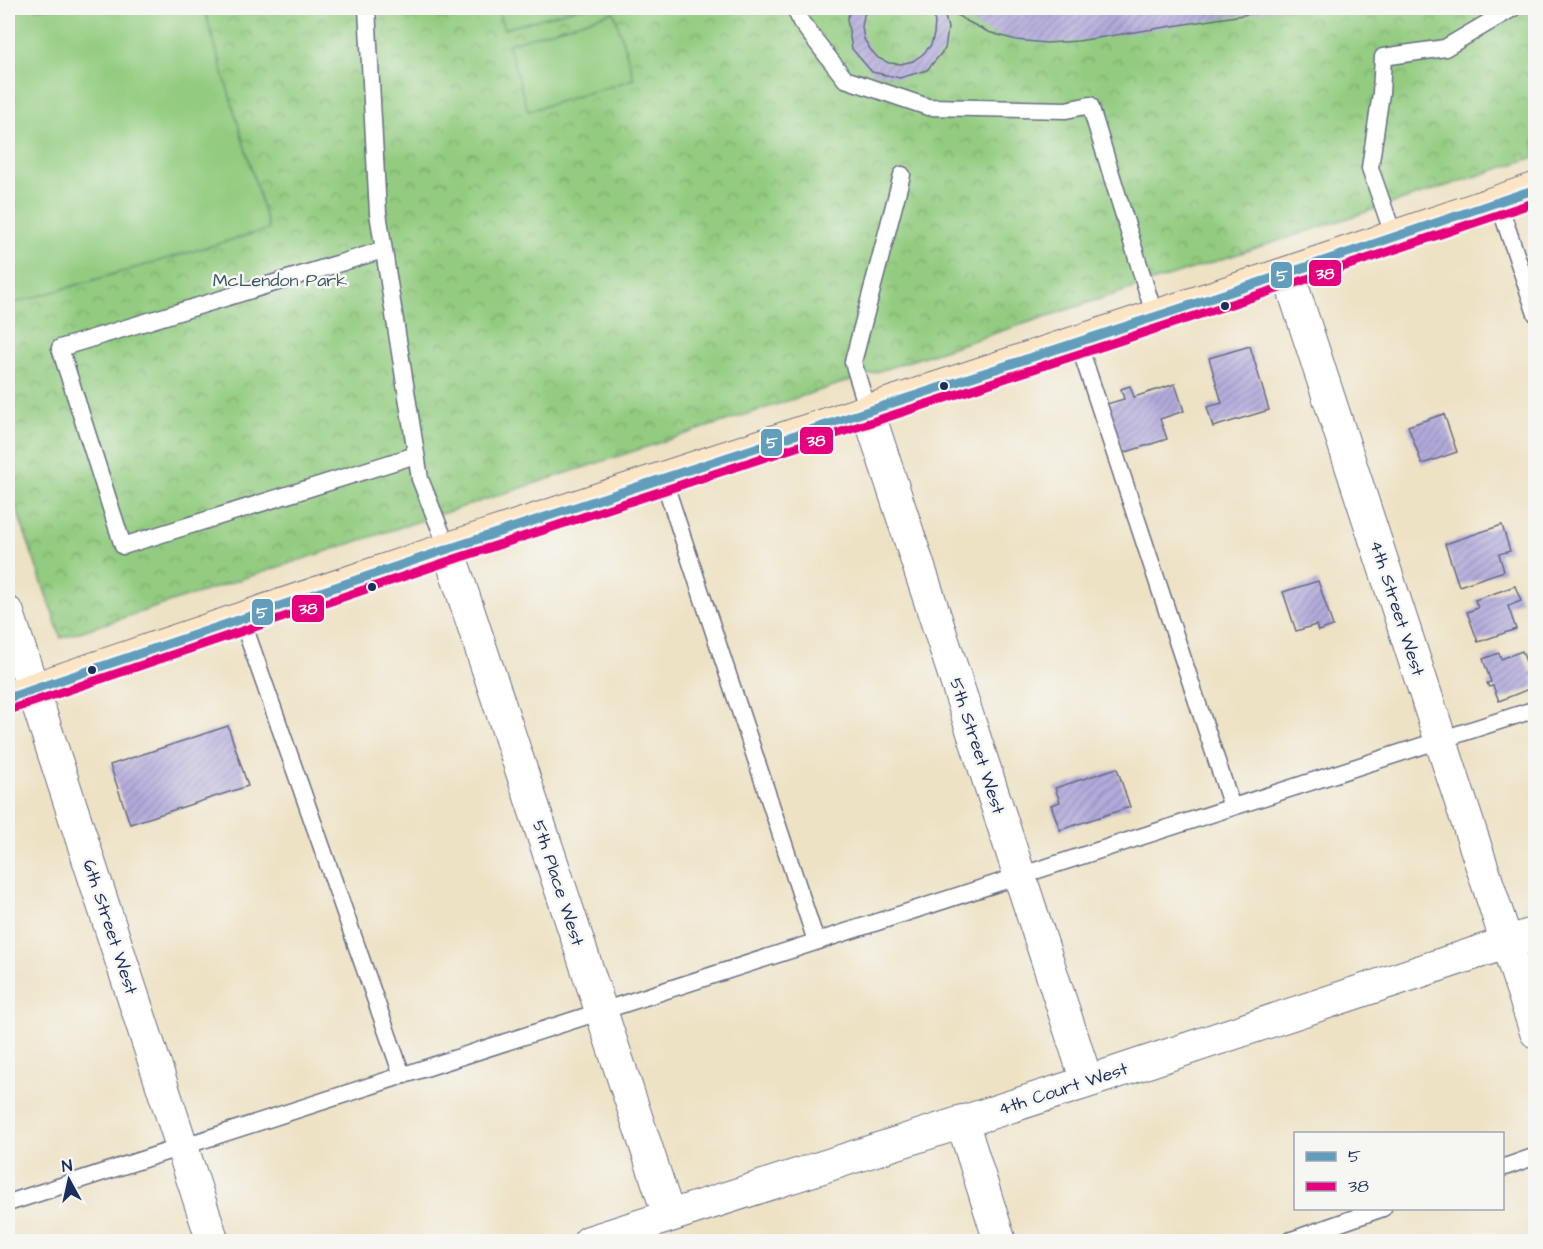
<svg xmlns="http://www.w3.org/2000/svg" width="1543" height="1249" font-family="'Architects Daughter',sans-serif">
<style>
.park{fill:url(#park-crowns);stroke:#577e6f;stroke-width:1.5}
.pitch{fill:#93cc80;stroke:#577e6f;stroke-width:1.5}
.building{fill:url(#building-hatch)}
.lines{fill:none;stroke-linecap:round;stroke-linejoin:round}
.service-casing{stroke:#656e82;stroke-width:19}
.minor-casing{stroke:#656e82;stroke-width:34}
.secondary-casing{stroke:#656e82;stroke-width:35}
.service{stroke:#fff;stroke-width:16}
.minor{stroke:#fff;stroke-width:32}
.secondary{stroke:#fce5c4;stroke-width:33}
.bus-1-casing{stroke:#f6f6f2;stroke-width:14}
.bus-2-casing{stroke:#f6f6f2;stroke-width:14}
.bus-1{stroke:#629ebc;stroke-width:9}
.bus-2{stroke:#e5007d;stroke-width:9}
.bus-dot{fill:#1b2f5e;stroke:#f6f6f2;stroke-width:2}
.labels{text-anchor:middle;dominant-baseline:central;stroke-width:5;stroke-linejoin:round;paint-order:stroke}
.park-label{font-size:18px;fill:#395666;stroke:#f6f6f2}
.street-label{font-size:18px;fill:#1b2f5e;stroke:#f6f6f2}
.line-badge{stroke:#f6f6f2;stroke-width:2}
.badge-label{font-size:16px;text-anchor:middle;font-weight:bold;fill:#fff}
</style>
<defs>
<pattern id="park-crowns" width="20" height="18" patternUnits="userSpaceOnUse" patternTransform="scale(1.5)"><rect width="20" height="18" fill="#93cc80"/><path d="M2 6a3 3 0 1 1 6 0M12 15a3 3 0 1 1 6 0" fill="none" stroke="#77a66c"/></pattern>
<pattern id="building-hatch" width="6" height="6" patternUnits="userSpaceOnUse" patternTransform="scale(1.5)"><rect width="6" height="6" fill="#b3abdb"/><path d="M-1 1l2-2M0 6l6-6M5 7l2-2" fill="none" stroke="#918cb5"/></pattern>
</defs>
<rect width="100%" height="100%" fill="#f6f6f2"/>
<filter id="ink" filterUnits="userSpaceOnUse"><feTurbulence type="fractalNoise" baseFrequency=".0167" numOctaves="2"/><feDisplacementMap in="SourceGraphic" scale="12" xChannelSelector="R" yChannelSelector="G"/><feConvolveMatrix kernelMatrix="1 2 1 2 8 2 1 2 1" color-interpolation-filters="sRGB"/></filter>
<filter id="wash" filterUnits="userSpaceOnUse"><feTurbulence type="fractalNoise" baseFrequency=".008" numOctaves="4" result="noise"/><feDisplacementMap in="SourceGraphic" scale="24" xChannelSelector="R" yChannelSelector="G"/><feGaussianBlur stdDeviation="1.35" result="paint"/><feColorMatrix in="noise" values="0 0 0 0 0 0 0 0 0 0 0 0 0 0 0 0 0 1.4 0 .05"/><feComposite in="paint" operator="in"/></filter>
<g filter="url(#wash)">
<rect width="100%" height="100%" fill="#eee2c5"/>
<!-- park -->
<path class="park" d="M 8,8 L 1535,8 L 1535,157 L 61,638 L 8,484 Z"/>
<!-- pitch -->
<path class="pitch" d="M 8,8 L 204,8 L 269,229 L 8,305 Z
M 497,8 L 579,8 L 504,29 Z
M 614,12 L 634,79 L 528,111 L 508,44 Z"/>
<g id="blocks">
<!-- building -->
<path class="building" d="M 851,8 L 869,8 L 864,15 L 862,27 L 864,39 L 870,49 L 878,58 L 889,63 L 901,64 L 913,61 L 923,54 L 931,45 L 934,34 L 935,22 L 931,11 L 929,8 L 943,8 L 948,28 L 945,49 L 927,70 L 900,78 L 872,72 L 852,49 L 847,19 Z
M 948,8 L 1280,8 L 1280,9 L 1078,41 L 1046,43 L 1016,40 L 988,32 L 963,19 Z
M 1250,346 L 1269,410 L 1213,427 L 1207,407 L 1222,403 L 1209,358 Z
M 1175,384 L 1184,411 L 1160,419 L 1167,439 L 1123,453 L 1107,404 L 1124,399 L 1121,389 L 1130,386 L 1134,397 Z
M 1444,414 L 1457,452 L 1422,464 L 1408,426 Z
M 1502,525 L 1510,551 L 1499,554 L 1504,571 L 1459,586 L 1445,544 Z
M 1318,581 L 1333,626 L 1318,631 L 1316,625 L 1296,631 L 1283,592 Z
M 1515,586 L 1521,601 L 1508,606 L 1516,629 L 1478,642 L 1467,612 L 1478,608 L 1475,600 Z
M 1522,651 L 1530,672 L 1534,671 L 1536,676 L 1532,677 L 1536,686 L 1499,701 L 1493,686 L 1489,687 L 1487,683 L 1491,682 L 1483,659 L 1499,653 L 1501,659 Z
M 228,726 L 248,786 L 130,824 L 110,765 Z
M 1117,768 L 1130,807 L 1060,830 L 1051,805 L 1060,802 L 1055,788 Z"/>
</g>
</g>
<g filter="url(#ink)">
<use href="#blocks" fill-opacity="0" stroke="#656e82" stroke-width="1.5"/>
<g class="lines">
<defs>
<path id="service" d="M 367,8 L 378,213 L 420,479 L 448,549
M 795,8 L 801,22 L 845,79 L 928,107 L 1066,110 L 1090,105 L 1155,317
M 1498,201 L 1536,314
M 1394,237 L 1370,168 L 1381,93 L 1383,57 L 1445,48 L 1513,8
M 383,250 L 60,348 L 123,546 L 416,455
M 1078,342 L 1232,807
M 868,411 L 853,362 L 902,175
M 663,478 L 816,941
M 242,620 L 402,1075
M 1502,1168 L 1536,1156
M 8,1203 L 1536,709
M 1286,1242 L 1383,1208"/>
<path id="minor" d="M 1288,273 L 1536,1032
M 868,411 L 1087,1082
M 448,549 L 669,1216
M 8,613 L 213,1242
M 962,1121 L 1000,1242
M 589,1242 L 1087,1082 L 1536,933"/>
<path id="secondary" d="M 8,698 L 448,549 L 1288,273 L 1536,189"/>
</defs>
<!-- service casing -->
<use href="#service" class="service-casing"/>
<!-- minor casing -->
<use href="#minor" class="minor-casing"/>
<!-- secondary casing -->
<use href="#secondary" class="secondary-casing"/>
<!-- service -->
<use href="#service" class="service"/>
<!-- minor -->
<use href="#minor" class="minor"/>
<!-- secondary -->
<use href="#secondary" class="secondary"/>
<defs>
<path id="bus-1" d="M 8,698 L 448,549 L 1288,273 L 1536,189"/>
<path id="bus-2" d="M 12,709 L 452,560 L 1292,284 L 1536,202"/>
</defs>
<!-- bus-1 casing -->
<use href="#bus-1" class="bus-1-casing"/>
<!-- bus-2 casing -->
<use href="#bus-2" class="bus-2-casing"/>
<!-- bus-1 -->
<use href="#bus-1" class="bus-1"/>
<!-- bus-2 -->
<use href="#bus-2" class="bus-2"/>
</g>
</g>
<!-- markers -->
<g class="bus-dot">
<circle cx="1225" cy="306" r="5"/>
<circle cx="944" cy="386" r="5"/>
<circle cx="372" cy="587" r="5"/>
<circle cx="92" cy="670" r="5"/>
</g>
<g class="labels">
<!-- park labels -->
<g class="park-label">
<text x="280" y="280">McLendon Park</text>
</g>
<!-- street labels -->
<g class="street-label">
<text transform="translate(1397 608) rotate(72)">4th Street West</text>
<text transform="translate(977 746) rotate(72)">5th Street West</text>
<text transform="translate(558 883) rotate(72)">5th Place West</text>
<text transform="translate(110 927) rotate(72)">6th Street West</text>
<text transform="translate(1063 1089) rotate(-18)">4th Court West</text>
</g>
</g>
<g class="line-badge">
<rect x="1308" y="259" width="34" height="28" rx="6" fill="#e5007d"/>
<rect x="1270" y="261" width="23" height="28" rx="6" fill="#629ebc"/>
<rect x="799" y="426" width="35" height="29" rx="6" fill="#e5007d"/>
<rect x="760" y="428" width="23" height="29" rx="6" fill="#629ebc"/>
<rect x="291" y="594" width="34" height="29" rx="6" fill="#e5007d"/>
<rect x="251" y="598" width="23" height="28" rx="6" fill="#629ebc"/>
</g>
<g class="badge-label">
<text x="1325" y="279">38</text>
<text x="1282" y="281">5</text>
<text x="816" y="446">38</text>
<text x="772" y="448">5</text>
<text x="308" y="614">38</text>
<text x="262" y="618">5</text>
</g>
<!-- margin -->
<rect width="1543" height="1249" fill="none" stroke="#f6f6f2" stroke-width="30"/>
<!-- legend -->
<rect x="1294" y="1132" width="210" height="78" fill="#f6f6f2" stroke="#9ea6b7" stroke-width="1.5"/>
<rect x="1306" y="1152" width="30" height="9" fill="#629ebc" stroke="#9ea6b7" stroke-width="1.5"/>
<text x="1348" y="1162" font-size="18" fill="#1b2f5e">5</text>
<rect x="1306" y="1182" width="30" height="9" fill="#e5007d" stroke="#9ea6b7" stroke-width="1.5"/>
<text x="1348" y="1192" font-size="18" fill="#1b2f5e">38</text>
<!-- north arrow -->
<g transform="translate(69 1180) rotate(352)" stroke="#f6f6f2" stroke-width="4.5" paint-order="stroke">
<path d="M0-4.5L10 22L0 15L-10 22Z" fill="#1b2f5e"/>
<text y="-9" font-size="16" font-weight="bold" text-anchor="middle" fill="#1b2f5e">N</text>
</g>
</svg>
